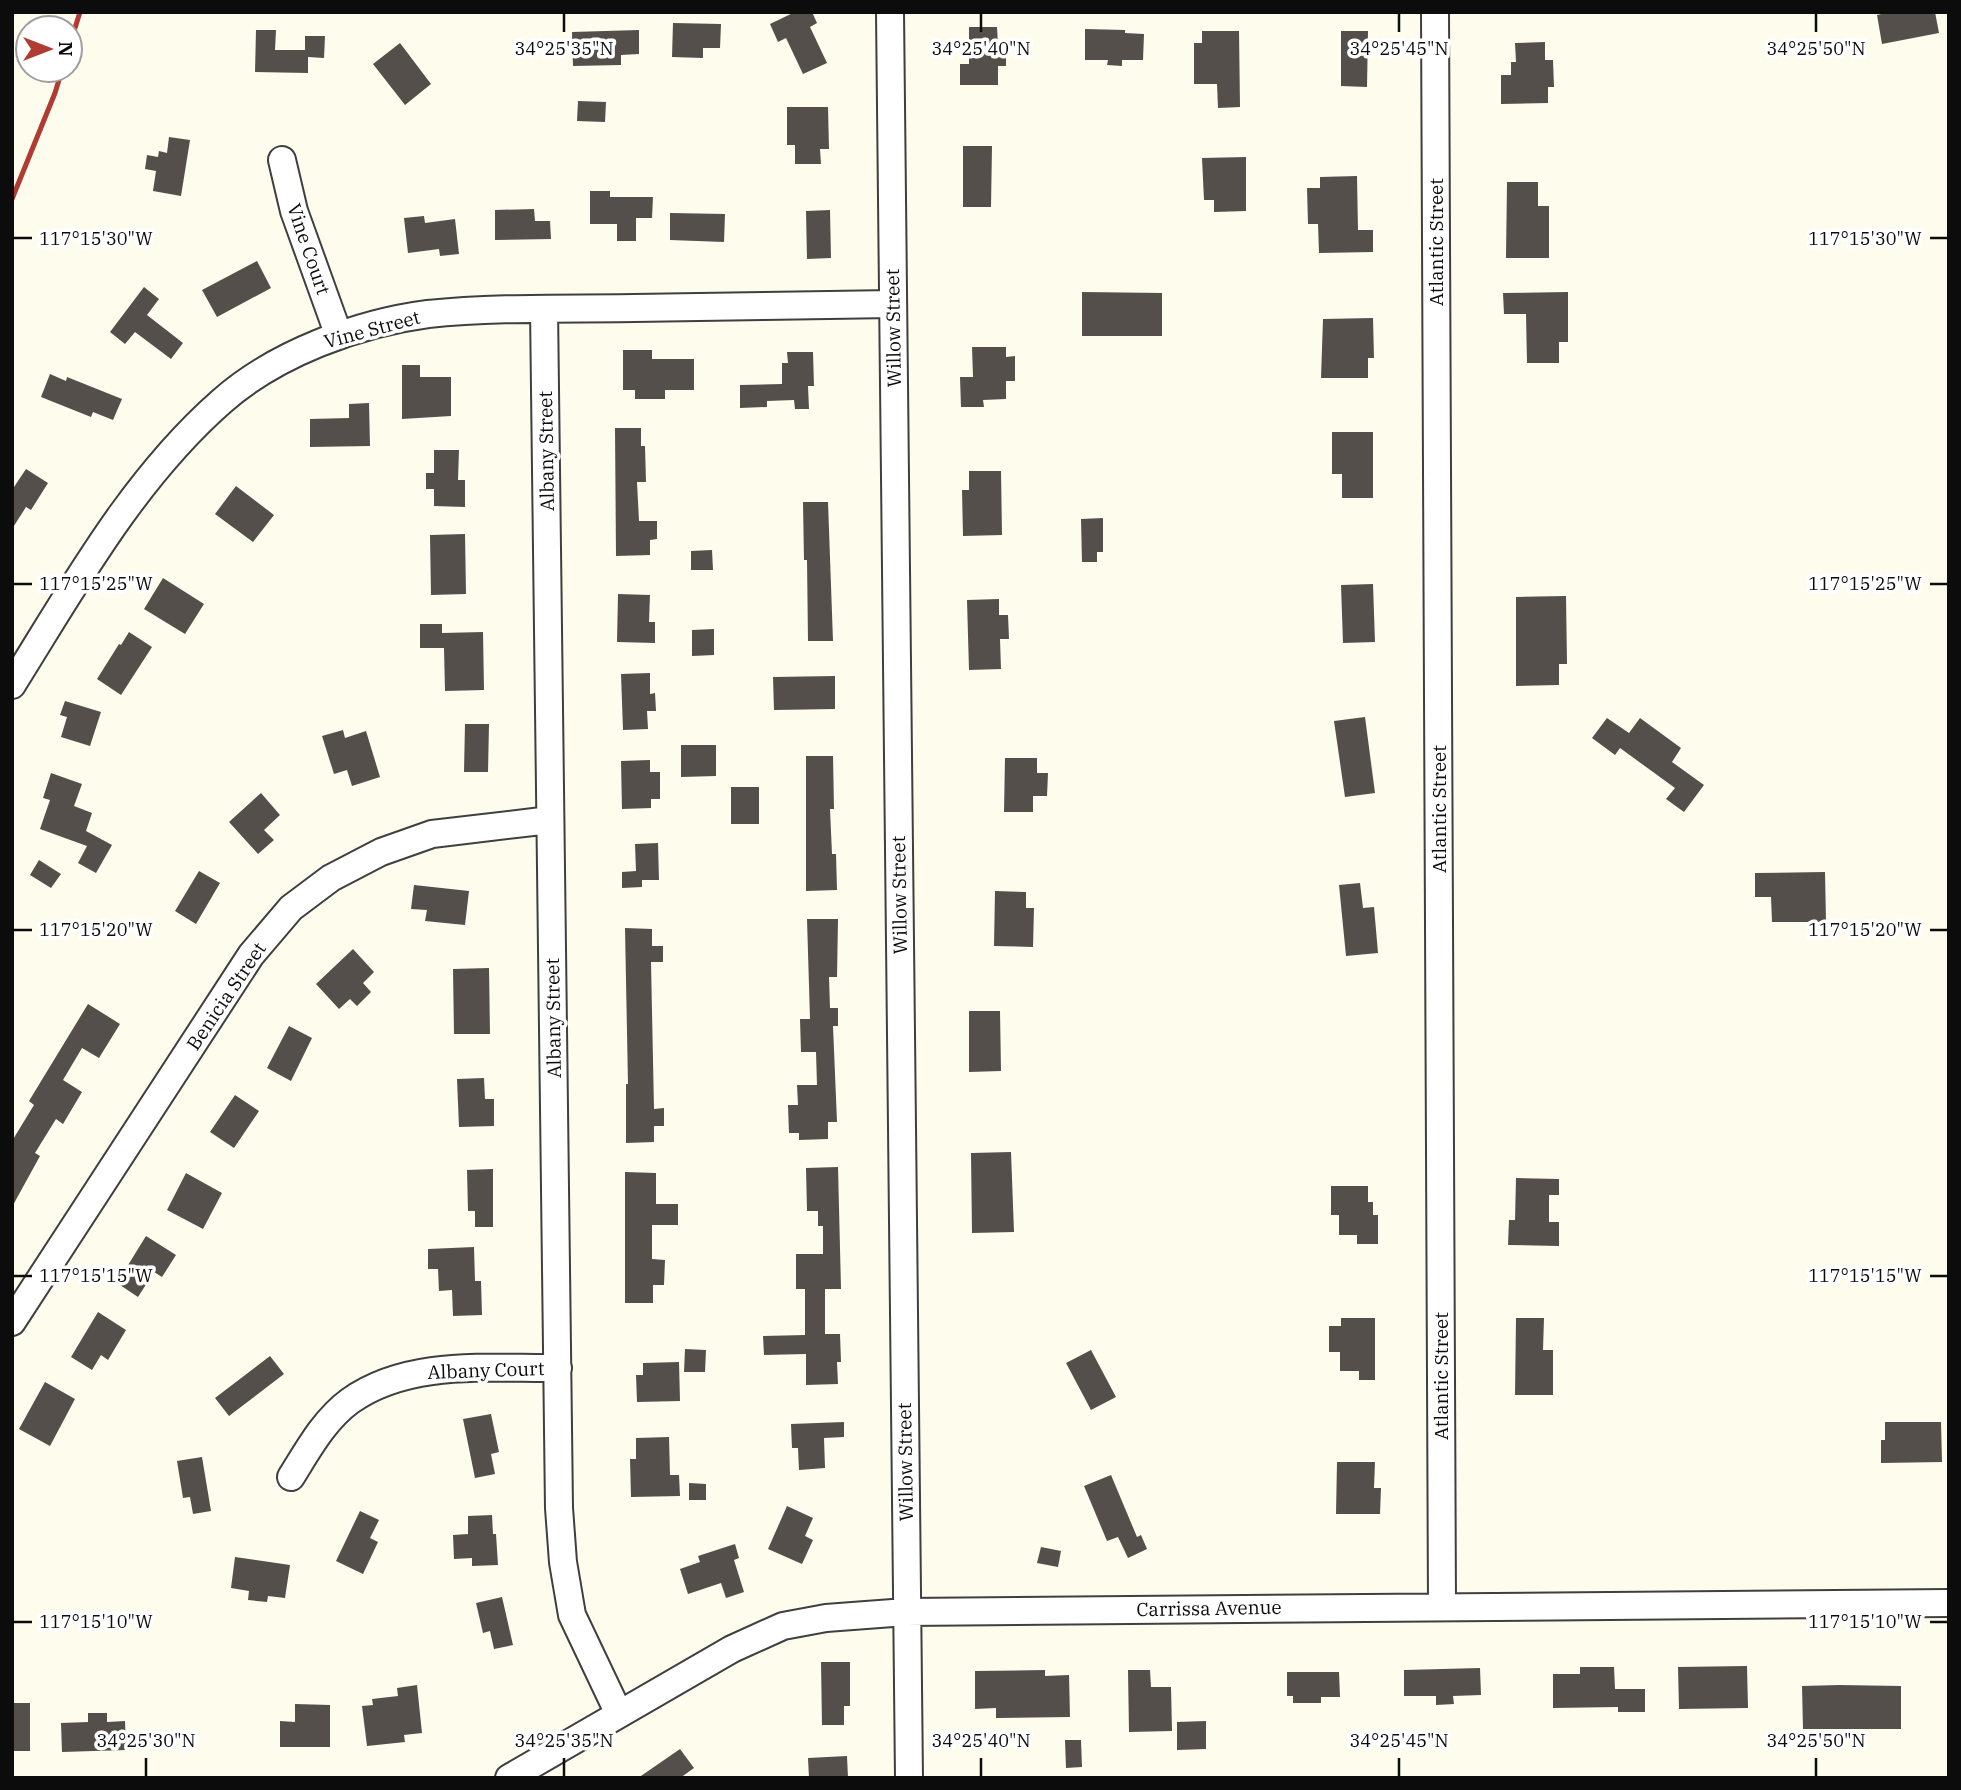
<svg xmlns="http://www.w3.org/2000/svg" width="1961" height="1790" font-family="'IBM Plex Serif',serif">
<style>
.building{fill:#544f4a}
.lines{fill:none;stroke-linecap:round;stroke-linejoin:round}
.minor-casing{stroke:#3f3f3f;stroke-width:30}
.minor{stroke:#fff;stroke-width:26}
.rail{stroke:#b03b30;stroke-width:5}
.ticks{fill:none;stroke:#0c0c0c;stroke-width:2.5}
.labels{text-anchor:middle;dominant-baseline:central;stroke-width:7;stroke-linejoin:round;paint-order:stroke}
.street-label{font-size:19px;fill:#0c0c0c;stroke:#fff}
.ticks-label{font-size:18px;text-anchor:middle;fill:#0c0c0c;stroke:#fff;stroke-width:7;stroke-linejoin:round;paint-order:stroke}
</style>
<rect width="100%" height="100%" fill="#fdfced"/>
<!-- building -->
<path class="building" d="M 795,12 L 812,12 L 817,23 L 810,27 L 827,63 L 803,74 L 786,38 L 778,42 L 770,24 Z
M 1890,12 L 1935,12 L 1939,33 L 1882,44 L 1877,15 Z
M 673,23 L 721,24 L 720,48 L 703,48 L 703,58 L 672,57 Z
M 969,27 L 997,27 L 998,45 L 1006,45 L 1006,66 L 998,66 L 998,85 L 960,85 L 960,64 L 969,64 Z
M 1085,29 L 1125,30 L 1125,33 L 1144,34 L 1143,60 L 1122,60 L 1122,66 L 1107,65 L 1108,60 L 1085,60 Z
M 256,30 L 276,30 L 275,50 L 305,50 L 305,36 L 325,36 L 324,58 L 308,57 L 308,73 L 255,72 Z
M 639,30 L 639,54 L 621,55 L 621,65 L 573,66 L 572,32 Z
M 1202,31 L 1239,31 L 1240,107 L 1218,108 L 1217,84 L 1194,84 L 1194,43 L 1202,43 Z
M 1341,31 L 1368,31 L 1367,87 L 1341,86 Z
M 1545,42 L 1545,60 L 1553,60 L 1554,87 L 1548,87 L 1548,103 L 1501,104 L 1501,75 L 1511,75 L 1511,62 L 1516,62 L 1515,43 Z
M 400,43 L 431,84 L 405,105 L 373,64 Z
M 578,101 L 606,102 L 605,122 L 577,121 Z
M 787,107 L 828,107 L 829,149 L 820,149 L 821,164 L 795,164 L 795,145 L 787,145 Z
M 169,137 L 190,140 L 181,196 L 153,191 L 156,171 L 145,169 L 147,155 L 158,157 L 159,151 L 167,153 Z
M 963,146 L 992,146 L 991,207 L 963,207 Z
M 1246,157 L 1246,211 L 1214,212 L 1214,200 L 1204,200 L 1202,158 Z
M 1357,176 L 1358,230 L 1373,230 L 1373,252 L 1319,253 L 1318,224 L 1308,224 L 1307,188 L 1320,188 L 1320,177 Z
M 1507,182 L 1538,182 L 1538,206 L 1549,206 L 1549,258 L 1506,258 Z
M 590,191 L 610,191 L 610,197 L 653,197 L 652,218 L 636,218 L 636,241 L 617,241 L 617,224 L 590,224 Z
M 534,209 L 535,221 L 550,221 L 551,239 L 495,240 L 495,210 Z
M 830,210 L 831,258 L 807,259 L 806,211 Z
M 670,213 L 725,214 L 724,242 L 670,240 Z
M 424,216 L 425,223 L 455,219 L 459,254 L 440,256 L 439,249 L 408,253 L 404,218 Z
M 257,261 L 271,288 L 217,317 L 202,290 Z
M 144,287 L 159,299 L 147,315 L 183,343 L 171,359 L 135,332 L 125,344 L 110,332 Z
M 1082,292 L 1162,293 L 1162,336 L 1082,336 Z
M 1568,292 L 1568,342 L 1559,342 L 1559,363 L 1527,363 L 1526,314 L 1504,314 L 1503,293 Z
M 1373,318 L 1374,358 L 1368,358 L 1368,378 L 1321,378 L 1323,319 Z
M 972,347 L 1006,347 L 1006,357 L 1015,356 L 1015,381 L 1006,381 L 1006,399 L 983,400 L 984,407 L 961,407 L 960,377 L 973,377 Z
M 623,350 L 652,350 L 652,359 L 694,359 L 694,390 L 665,390 L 665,399 L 635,399 L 635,390 L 623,390 Z
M 787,352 L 813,352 L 814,386 L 808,386 L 809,409 L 795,409 L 794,400 L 767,401 L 767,407 L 740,408 L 740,385 L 782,384 L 782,363 L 788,363 Z
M 402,365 L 420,365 L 420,377 L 451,377 L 451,416 L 402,419 Z
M 50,374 L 66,381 L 67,377 L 122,399 L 113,420 L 93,412 L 91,417 L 41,397 Z
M 369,403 L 370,446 L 310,447 L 310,419 L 349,418 L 349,404 Z
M 615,428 L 641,428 L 641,446 L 645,446 L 646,482 L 637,482 L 639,521 L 657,521 L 657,539 L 650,540 L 650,555 L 616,556 Z
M 1332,432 L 1373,432 L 1373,498 L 1342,498 L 1342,474 L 1332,474 Z
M 434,450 L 459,450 L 458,480 L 465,480 L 465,507 L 434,506 L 434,489 L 426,489 L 426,473 L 434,473 Z
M 26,469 L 48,483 L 31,510 L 26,507 L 12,529 L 12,490 Z
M 969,471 L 1001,471 L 1002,535 L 963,536 L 962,490 L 969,490 Z
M 236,486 L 274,515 L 253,542 L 215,514 Z
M 803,502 L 828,502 L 833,641 L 808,641 L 807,560 L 804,560 Z
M 1103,518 L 1103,552 L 1097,552 L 1097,562 L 1082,562 L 1081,519 Z
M 465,534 L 466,594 L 431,595 L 430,535 Z
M 712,550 L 713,570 L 691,570 L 691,551 Z
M 163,578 L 204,604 L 185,634 L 144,609 Z
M 1373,584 L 1375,642 L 1343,643 L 1341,585 Z
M 618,594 L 650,595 L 649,622 L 655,622 L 655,643 L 617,642 Z
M 1566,596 L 1567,664 L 1559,664 L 1559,685 L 1516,686 L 1516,597 Z
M 999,599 L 999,615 L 1008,615 L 1009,639 L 1000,639 L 1001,669 L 969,670 L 967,600 Z
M 420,624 L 442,624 L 442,633 L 483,632 L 484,690 L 445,691 L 444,648 L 420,648 Z
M 714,629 L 714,655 L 692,656 L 692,630 Z
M 129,632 L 152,647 L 121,695 L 97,679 L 119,644 L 121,645 Z
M 650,673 L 650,694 L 655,693 L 656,711 L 647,711 L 648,729 L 623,730 L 621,674 Z
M 835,676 L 835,709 L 774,710 L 773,677 Z
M 65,701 L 101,712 L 90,746 L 61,737 L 67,717 L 60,715 Z
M 1365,717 L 1375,793 L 1345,797 L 1334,721 Z
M 1607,718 L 1629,733 L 1640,718 L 1681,748 L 1672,762 L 1704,785 L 1684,812 L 1666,799 L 1675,788 L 1620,748 L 1615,755 L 1592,738 Z
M 465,724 L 489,724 L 488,772 L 464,772 Z
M 343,730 L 345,738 L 366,731 L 380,777 L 352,786 L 347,770 L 334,774 L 322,736 Z
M 681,745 L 716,745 L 716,776 L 681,777 Z
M 806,756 L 833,756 L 834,809 L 830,809 L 832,854 L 836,854 L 837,890 L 806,891 Z
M 1005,758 L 1037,758 L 1037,773 L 1048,773 L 1047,796 L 1033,796 L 1033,812 L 1004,812 Z
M 650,760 L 650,772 L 660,772 L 660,799 L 651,799 L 651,808 L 622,809 L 621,761 Z
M 51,773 L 82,784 L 74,806 L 92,813 L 86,831 L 112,845 L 96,873 L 78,863 L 87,846 L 40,829 L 50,800 L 43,798 Z
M 731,787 L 759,787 L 759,824 L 731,824 Z
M 261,793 L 280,815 L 264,830 L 274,840 L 258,854 L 229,822 Z
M 658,843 L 659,880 L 642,880 L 642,887 L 622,888 L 622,872 L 636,871 L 635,844 Z
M 39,860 L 61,874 L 51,888 L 30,875 Z
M 199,871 L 220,883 L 196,924 L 175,911 Z
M 1825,872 L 1826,922 L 1772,922 L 1771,897 L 1755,897 L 1755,873 Z
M 1360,883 L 1363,908 L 1374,907 L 1378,953 L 1346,956 L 1339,885 Z
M 414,885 L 469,891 L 465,925 L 425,921 L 427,910 L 411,909 Z
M 995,891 L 1026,892 L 1026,908 L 1034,908 L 1033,947 L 994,946 Z
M 807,919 L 838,919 L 837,977 L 829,977 L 830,1008 L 838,1008 L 838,1026 L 833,1026 L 837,1122 L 828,1122 L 828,1139 L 799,1140 L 799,1133 L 789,1133 L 788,1105 L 798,1105 L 797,1085 L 817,1085 L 816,1052 L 801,1052 L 800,1019 L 810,1019 Z
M 625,928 L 652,929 L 652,946 L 663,946 L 663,962 L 651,962 L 654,1109 L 664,1108 L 664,1126 L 654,1126 L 654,1142 L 626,1143 L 626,1084 L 628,1084 Z
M 353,949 L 374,972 L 363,983 L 371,992 L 357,1006 L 350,999 L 339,1009 L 316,984 Z
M 489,968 L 490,1034 L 454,1034 L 453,969 Z
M 88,1004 L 120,1024 L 99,1058 L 82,1048 L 63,1080 L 82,1092 L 63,1124 L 56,1119 L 35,1153 L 40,1156 L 12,1207 L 12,1141 L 34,1105 L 29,1101 Z
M 969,1011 L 1000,1011 L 1001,1071 L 969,1072 Z
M 289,1026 L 312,1038 L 291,1081 L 267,1068 Z
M 484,1078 L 485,1099 L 494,1099 L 494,1126 L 459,1127 L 457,1079 Z
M 235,1095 L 259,1111 L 234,1148 L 210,1132 Z
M 1011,1152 L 1014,1232 L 972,1233 L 971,1153 Z
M 838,1167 L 841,1289 L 825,1289 L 825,1334 L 840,1334 L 841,1362 L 837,1362 L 838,1384 L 806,1385 L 806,1354 L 764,1355 L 763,1336 L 805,1335 L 805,1289 L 796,1289 L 796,1254 L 823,1254 L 823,1226 L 818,1226 L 818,1211 L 807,1211 L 806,1168 Z
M 493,1169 L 493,1227 L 475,1227 L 475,1211 L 468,1211 L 467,1170 Z
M 625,1172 L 656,1173 L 656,1204 L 678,1204 L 678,1225 L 652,1225 L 652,1259 L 665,1260 L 664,1285 L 653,1285 L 653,1303 L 625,1303 Z
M 186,1173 L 222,1193 L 203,1229 L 167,1210 Z
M 1516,1178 L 1559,1179 L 1559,1195 L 1549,1195 L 1549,1222 L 1559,1222 L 1559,1246 L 1508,1245 L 1509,1220 L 1515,1220 Z
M 1331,1186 L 1368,1186 L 1368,1202 L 1373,1202 L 1373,1215 L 1378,1215 L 1378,1244 L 1357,1244 L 1357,1235 L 1339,1235 L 1339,1215 L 1331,1215 Z
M 146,1236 L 176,1255 L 162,1277 L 154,1272 L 138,1297 L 117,1283 Z
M 474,1247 L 475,1281 L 481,1281 L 482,1315 L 453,1316 L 452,1290 L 439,1291 L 438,1269 L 428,1269 L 428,1249 Z
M 98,1312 L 126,1330 L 108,1360 L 101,1355 L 92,1370 L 71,1357 Z
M 1341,1318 L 1375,1318 L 1375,1380 L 1359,1380 L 1359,1371 L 1340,1371 L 1340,1352 L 1329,1352 L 1329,1326 L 1341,1326 Z
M 1516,1318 L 1544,1318 L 1543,1350 L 1553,1350 L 1553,1395 L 1515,1395 Z
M 685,1349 L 706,1350 L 705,1372 L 684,1372 Z
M 1091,1350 L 1116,1397 L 1091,1410 L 1066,1363 Z
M 270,1356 L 284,1374 L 229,1416 L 215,1398 Z
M 679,1362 L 680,1401 L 637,1402 L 636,1375 L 643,1375 L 643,1363 Z
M 45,1382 L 75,1399 L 50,1446 L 19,1429 Z
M 491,1414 L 499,1452 L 491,1454 L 495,1474 L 475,1478 L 463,1419 Z
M 844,1422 L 844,1437 L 824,1438 L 825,1468 L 799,1470 L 798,1448 L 792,1448 L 791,1424 Z
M 1885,1422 L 1941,1422 L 1942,1462 L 1881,1463 L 1881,1440 L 1885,1440 Z
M 669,1437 L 670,1475 L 679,1475 L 680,1496 L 631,1497 L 630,1459 L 636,1459 L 636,1438 Z
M 202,1457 L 211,1511 L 193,1514 L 190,1497 L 183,1498 L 177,1461 Z
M 1337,1462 L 1375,1462 L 1374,1488 L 1381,1488 L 1380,1514 L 1336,1514 Z
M 1111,1475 L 1137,1537 L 1141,1535 L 1147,1549 L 1128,1558 L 1118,1537 L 1107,1541 L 1084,1486 Z
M 689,1483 L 706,1484 L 706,1500 L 689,1500 Z
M 787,1506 L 813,1518 L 805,1536 L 813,1540 L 802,1564 L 768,1549 Z
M 360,1511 L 379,1520 L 370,1538 L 378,1542 L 363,1574 L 336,1561 Z
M 492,1515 L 493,1534 L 496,1534 L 498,1565 L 472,1566 L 472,1558 L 454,1559 L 453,1535 L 468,1534 L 468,1516 Z
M 735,1544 L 739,1558 L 734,1560 L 744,1592 L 726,1598 L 721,1583 L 688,1594 L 680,1569 L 700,1562 L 698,1556 Z
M 1041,1547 L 1061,1551 L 1058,1567 L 1037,1563 Z
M 235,1557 L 290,1565 L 285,1598 L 268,1596 L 267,1602 L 248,1600 L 249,1591 L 231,1588 Z
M 502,1597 L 513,1645 L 494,1649 L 490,1631 L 483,1633 L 476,1603 Z
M 821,1662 L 850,1662 L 850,1706 L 844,1706 L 844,1725 L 822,1725 Z
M 1747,1666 L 1748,1708 L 1679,1709 L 1678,1667 Z
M 1580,1667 L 1614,1667 L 1615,1689 L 1645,1689 L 1645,1712 L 1618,1712 L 1618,1707 L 1553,1708 L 1553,1674 L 1580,1674 Z
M 1480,1668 L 1481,1695 L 1453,1696 L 1454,1704 L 1436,1705 L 1436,1696 L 1404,1696 L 1404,1670 Z
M 1045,1670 L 1045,1676 L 1069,1675 L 1070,1717 L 996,1718 L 996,1708 L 975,1709 L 975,1671 Z
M 1128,1670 L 1150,1670 L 1151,1687 L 1171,1687 L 1172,1731 L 1129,1732 Z
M 1287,1672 L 1339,1672 L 1340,1697 L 1321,1697 L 1321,1703 L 1293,1703 L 1293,1696 L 1287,1696 Z
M 417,1685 L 422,1733 L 404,1735 L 405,1742 L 367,1746 L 362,1706 L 373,1705 L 372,1699 L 398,1696 L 397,1688 Z
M 1839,1685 L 1901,1686 L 1901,1729 L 1803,1729 L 1802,1686 Z
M 12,1703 L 30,1703 L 30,1751 L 12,1751 Z
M 295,1704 L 330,1705 L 330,1747 L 280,1747 L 280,1721 L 295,1722 Z
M 88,1713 L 107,1713 L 107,1722 L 125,1721 L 126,1750 L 62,1752 L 61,1723 L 88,1722 Z
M 1206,1721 L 1206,1749 L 1177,1750 L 1177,1722 Z
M 1065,1740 L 1081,1740 L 1082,1767 L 1066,1768 Z
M 680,1749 L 694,1768 L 680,1778 L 638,1778 Z
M 847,1756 L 848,1778 L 809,1778 L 808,1758 Z"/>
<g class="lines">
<defs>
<path id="minor" d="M 890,12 L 909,1778
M 1435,12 L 1442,1606
M 282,160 L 294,211 L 339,336
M 544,309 L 559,1508 L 563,1562 L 572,1615 L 619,1714
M 12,685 C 74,586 133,479 222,401 C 275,354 358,323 428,314 C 496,307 566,309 634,308 C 720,307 807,305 893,304
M 12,1322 L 251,955 L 291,908 L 331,878 L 381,852 L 432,834 L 550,820
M 291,1477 C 308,1450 324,1420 350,1401 C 409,1359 489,1369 558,1368
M 509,1778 L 732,1649 L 783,1626 L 826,1618 L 906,1612 L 1949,1603"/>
</defs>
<!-- minor casing -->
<use href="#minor" class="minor-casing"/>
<!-- minor -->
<use href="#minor" class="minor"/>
<!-- rail -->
<path class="rail" d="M 70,44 L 80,12
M 12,199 L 55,93 L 62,70"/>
</g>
<!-- ticks -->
<path class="ticks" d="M 564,14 L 564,32M 981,14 L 981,32M 1399,14 L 1399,32M 1816,14 L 1816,32M 14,238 L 32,238M 1930,238 L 1947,238M 14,584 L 32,584M 1930,584 L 1947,584M 14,930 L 32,930M 1930,930 L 1947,930M 14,1276 L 32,1276M 1930,1276 L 1947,1276M 14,1622 L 32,1622M 1930,1622 L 1947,1622M 146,1758 L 146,1776M 564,1758 L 564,1776M 981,1758 L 981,1776M 1399,1758 L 1399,1776M 1816,1758 L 1816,1776"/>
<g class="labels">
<!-- street labels -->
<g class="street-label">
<text transform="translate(1436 242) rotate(-90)">Atlantic Street</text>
<text transform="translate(309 249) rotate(71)">Vine Court</text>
<text transform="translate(893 328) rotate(-91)">Willow Street</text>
<text transform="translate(372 329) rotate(-15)">Vine Street</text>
<text transform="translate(546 451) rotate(-91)">Albany Street</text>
<text transform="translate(1439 809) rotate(-90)">Atlantic Street</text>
<text transform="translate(899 895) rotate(-91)">Willow Street</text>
<text transform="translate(226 996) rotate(-56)">Benicia Street</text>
<text transform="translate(553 1018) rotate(-91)">Albany Street</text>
<text transform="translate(486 1370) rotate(-2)">Albany Court</text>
<text transform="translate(1441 1376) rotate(-90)">Atlantic Street</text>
<text transform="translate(905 1462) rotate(-91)">Willow Street</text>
<text transform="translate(1209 1608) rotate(-1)">Carrissa Avenue</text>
</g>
</g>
<g class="ticks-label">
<text x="564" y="55">34°25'35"N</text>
<text x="981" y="55">34°25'40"N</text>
<text x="1399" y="55">34°25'45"N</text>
<text x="1816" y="55">34°25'50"N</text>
<text x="1865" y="245">117°15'30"W</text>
<text x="96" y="245">117°15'30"W</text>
<text x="1865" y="590">117°15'25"W</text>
<text x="96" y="590">117°15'25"W</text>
<text x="1865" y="936">117°15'20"W</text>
<text x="96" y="936">117°15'20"W</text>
<text x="1865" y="1282">117°15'15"W</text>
<text x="96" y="1282">117°15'15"W</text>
<text x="96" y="1628">117°15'10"W</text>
<text x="1865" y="1628">117°15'10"W</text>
<text x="146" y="1747">34°25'30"N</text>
<text x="564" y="1747">34°25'35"N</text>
<text x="981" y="1747">34°25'40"N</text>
<text x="1399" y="1747">34°25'45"N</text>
<text x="1816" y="1747">34°25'50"N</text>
</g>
<!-- border -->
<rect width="1961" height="1790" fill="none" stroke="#0c0c0c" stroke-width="28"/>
<!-- north arrow -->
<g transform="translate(49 49) rotate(90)"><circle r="33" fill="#ffffff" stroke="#9e9e9e" stroke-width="2"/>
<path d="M0-5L12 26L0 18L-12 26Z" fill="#b03b30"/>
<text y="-10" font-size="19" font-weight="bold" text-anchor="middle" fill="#0c0c0c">N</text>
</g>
</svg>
